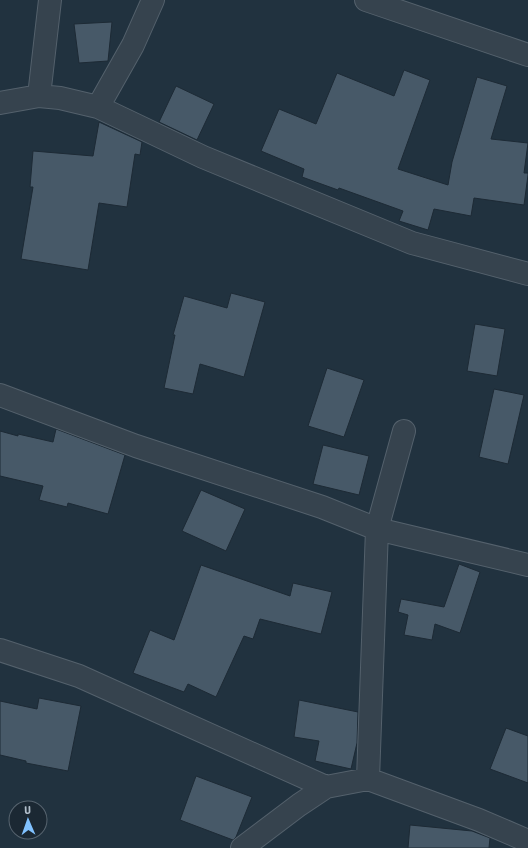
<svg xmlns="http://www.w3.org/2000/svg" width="528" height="848" font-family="'Asap Condensed',sans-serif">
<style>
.building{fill:#475968;stroke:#1d2a35}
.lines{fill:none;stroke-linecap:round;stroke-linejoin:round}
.minor-casing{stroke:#54616c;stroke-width:24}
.minor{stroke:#36434e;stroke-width:22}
</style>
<rect width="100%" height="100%" fill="#21323f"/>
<!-- building -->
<path class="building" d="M 112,22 L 108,61 L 79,63 L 74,24 Z
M 404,70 L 430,80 L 398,169 L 448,185 L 452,162 L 477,77 L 507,86 L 491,139 L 528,143 L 524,173 L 528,173 L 528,175 L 524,205 L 474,198 L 471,216 L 434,209 L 428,230 L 399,221 L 403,211 L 339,188 L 338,190 L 302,177 L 304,169 L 261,151 L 279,109 L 316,124 L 337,73 L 394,96 Z
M 176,86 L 214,104 L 197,140 L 159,122 Z
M 99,122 L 142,142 L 140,155 L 135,154 L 127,207 L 99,203 L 88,270 L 21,259 L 33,187 L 30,187 L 33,151 L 93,156 Z
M 231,293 L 265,302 L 244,377 L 200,364 L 193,394 L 164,388 L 175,335 L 173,335 L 184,296 L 227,308 Z
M 475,324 L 505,329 L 497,376 L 467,371 Z
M 327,368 L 364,380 L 344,437 L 308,426 Z
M 494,389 L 524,395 L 508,464 L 479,457 Z
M 56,429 L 125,455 L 108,514 L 68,503 L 67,507 L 39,500 L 43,486 L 0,476 L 0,431 L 18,436 L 18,434 L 53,442 Z
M 323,445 L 369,456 L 359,495 L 313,484 Z
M 201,490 L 245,509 L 226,551 L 182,531 Z
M 459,564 L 480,572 L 460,633 L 435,624 L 432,640 L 404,635 L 408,615 L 398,612 L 401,599 L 444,607 Z
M 201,565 L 290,596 L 293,583 L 332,592 L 321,634 L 260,619 L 253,639 L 244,636 L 216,697 L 188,684 L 184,692 L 133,673 L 150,630 L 174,640 Z
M 39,698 L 81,706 L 68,771 L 26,763 L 26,761 L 0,755 L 0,701 L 37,709 Z
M 299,700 L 358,712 L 357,743 L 351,769 L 315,761 L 319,741 L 294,737 Z
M 506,728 L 528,736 L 528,783 L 490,769 Z
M 196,776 L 252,797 L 236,837 L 233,840 L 180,820 Z
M 410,825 L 472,831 L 490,838 L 489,848 L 408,848 Z"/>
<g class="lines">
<defs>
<path id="minor" d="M 366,0 L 528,55
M 39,96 L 50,0
M 0,103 L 39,96 L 60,98 L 98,107 L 203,157 L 412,243 L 528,274
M 98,107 L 133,45 L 153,0
M 0,395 L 136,446 L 322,507 L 377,529 L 368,779
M 404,431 L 377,529 L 528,565
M 0,650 L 79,676 L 326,787
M 242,848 L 299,805 L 326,787 L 368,779 L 479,820 L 528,841"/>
</defs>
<!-- minor casing -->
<use href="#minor" class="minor-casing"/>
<!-- minor -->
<use href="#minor" class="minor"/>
</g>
<!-- north arrow -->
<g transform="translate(28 820) rotate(358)"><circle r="19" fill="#1b2833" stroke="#57646f"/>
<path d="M0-3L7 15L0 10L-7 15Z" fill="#81c2ff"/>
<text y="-6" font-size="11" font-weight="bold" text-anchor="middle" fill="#b1beca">U</text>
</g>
</svg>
